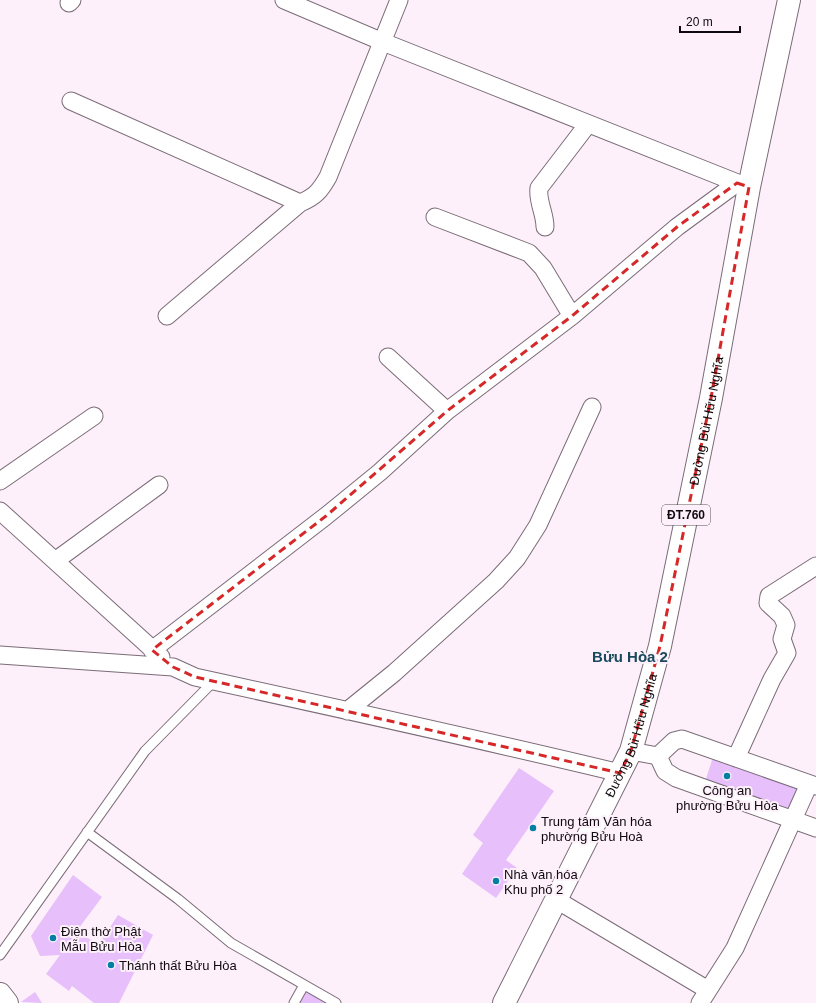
<svg xmlns="http://www.w3.org/2000/svg" width="816" height="1003" font-family="Helvetica,sans-serif">
<style>
.building{fill:#e6bffb}
.lines{fill:none;stroke-linecap:round;stroke-linejoin:round}
.service-casing{stroke:#7b6c77;stroke-width:11}
.minor-casing{stroke:#7b6c77;stroke-width:19}
.secondary-casing{stroke:#7b6c77;stroke-width:24}
.primary-casing{stroke:#7b6c77;stroke-width:24}
.service{stroke:#fff;stroke-width:9}
.minor{stroke:#fff;stroke-width:17}
.secondary{stroke:#fff;stroke-width:22}
.primary{stroke:#fff;stroke-width:22}
.marked{fill:none;stroke:#d62828;stroke-width:3;stroke-dasharray:8 5;stroke-linejoin:round}
.poi-dot{fill:#007ea4;stroke:#fdf0fa;stroke-width:1.5}
.labels{text-anchor:middle;dominant-baseline:central;stroke-width:4;stroke-linejoin:round;paint-order:stroke}
.shield{fill:#fdf0fa;stroke:#564f55;stroke-width:1}
.shield-label{font-size:12px;font-weight:bold;fill:#0f0a0e}
.street-label{font-size:13px;fill:#0f0a0e;stroke:#fdf0fa}
.poi-label{font-size:13px;fill:#0f0a0e;stroke:#fdf0fa;text-anchor:start}
.quarter-label{font-size:15px;font-weight:bold;fill:#19495c;stroke:#fdf0fa}
</style>
<rect width="100%" height="100%" fill="#fdf0fa"/>
<!-- building -->
<path class="building" d="M 713,757 L 799,788 L 789,812 L 705,782 Z
M 519,768 L 554,791 L 506,860 L 517,868 L 496,898 L 462,874 L 483,843 L 473,835 Z
M 73,875 L 102,897 L 76,932 L 99,944 L 118,915 L 153,935 L 119,1003 L 94,1003 L 72,986 L 69,991 L 46,974 L 60,955 L 40,956 L 31,936 Z
M 306,990 L 327,1003 L 299,1003 Z
M 35,992 L 42,1003 L 21,1002 Z"/>
<g class="lines">
<defs>
<path id="service" d="M 87,832 L 178,899 L 231,943 L 336,1003
M 0,955 L 145,751 L 214,681
M 294,1003 L 304,985"/>
<path id="minor" d="M 284,0 L 383,42 L 745,186
M 69,3 L 72,0
M 71,101 L 300,203 C 315,197 320,191 328,177 L 399,0
M 435,217 L 529,253 L 543,268 L 572,316
M 545,227 C 545,213 537,201 539,188 L 588,124
M 167,316 L 300,203
M 388,357 L 447,411
M 0,481 L 94,416
M 0,511 L 161,657
M 55,561 L 159,485
M 152,650 L 326,516 L 380,472 L 447,411 L 572,316 L 677,227 L 737,183
M 0,655 L 173,667 L 195,677 C 337,708 479,739 620,773
M 347,711 L 394,673 L 496,581 L 517,558 L 538,525 L 592,407
M 631,751 L 658,756 L 665,771 L 676,778 L 816,828
M 658,756 L 674,741 L 682,739 L 816,786
M 736,758 L 772,679 L 787,653 L 782,639 L 786,625 L 782,616 L 768,603 L 769,596 L 816,566
M 555,899 L 708,990
M 700,1003 L 735,948 L 809,784"/>
<path id="secondary" d="M 0,994 L 7,1003"/>
<g id="primary">
<path id="s1" d="M 504,1003 L 631,751 L 660,646 L 711,398 L 749,187 L 789,0"/>
</g>
</defs>
<!-- service casing -->
<use href="#service" class="service-casing"/>
<!-- minor casing -->
<use href="#minor" class="minor-casing"/>
<!-- secondary casing -->
<use href="#secondary" class="secondary-casing"/>
<!-- primary casing -->
<use href="#primary" class="primary-casing"/>
<!-- service -->
<use href="#service" class="service"/>
<!-- minor -->
<use href="#minor" class="minor"/>
<!-- secondary -->
<use href="#secondary" class="secondary"/>
<!-- primary -->
<use href="#primary" class="primary"/>
</g>
<!-- marked area -->
<path class="marked" d="M 737,183 L 749,187 L 711,398 L 660,646 L 631,751 L 620,773 L 195,677 L 173,667 L 152,650 L 326,516 L 447,411 L 572,316 L 677,227 Z"/>
<!-- markers -->
<g class="poi-dot">
<circle cx="727" cy="776" r="4"/>
<circle cx="533" cy="828" r="4"/>
<circle cx="496" cy="881" r="4"/>
<circle cx="53" cy="938" r="4"/>
<circle cx="111" cy="965" r="4"/>
</g>
<g class="labels">
<!-- shield labels -->
<rect class="shield" x="662" y="505" width="48" height="20" rx="3"/>
<g class="shield-label">
<text x="686" y="515">ĐT.760</text>
</g>
<!-- street labels -->
<g class="street-label">
<text stroke="none"><textPath href="#s1" startOffset="621">Đường Bùi Hữu Nghĩa</textPath></text>
<text stroke="none"><textPath href="#s1" startOffset="297">Đường Bùi Hữu Nghĩa</textPath></text>
</g>
<!-- poi labels -->
<g class="poi-label">
<text x="727" y="790" text-anchor="middle">Công an<tspan x="727" dy="15">phường Bửu Hòa</tspan></text>
<text x="541" y="821">Trung tâm Văn hóa<tspan x="541" dy="15">phường Bửu Hoà</tspan></text>
<text x="504" y="874">Nhà văn hóa<tspan x="504" dy="15">Khu phố 2</tspan></text>
<text x="61" y="931">Điện thờ Phật<tspan x="61" dy="15">Mẫu Bửu Hòa</tspan></text>
<text x="119" y="965">Thánh thất Bửu Hòa</text>
</g>
<!-- quarter labels -->
<g class="quarter-label">
<text x="630" y="656">Bửu Hòa 2</text>
</g>
</g>
<!-- scale -->
<path d="M680 26v6h60v-6" fill="none" stroke="#0f0a0e" stroke-width="2"/>
<text x="686" y="26" font-size="12" fill="#0f0a0e" stroke="#fdf0fa" stroke-width="3" paint-order="stroke">20 m</text>
</svg>
